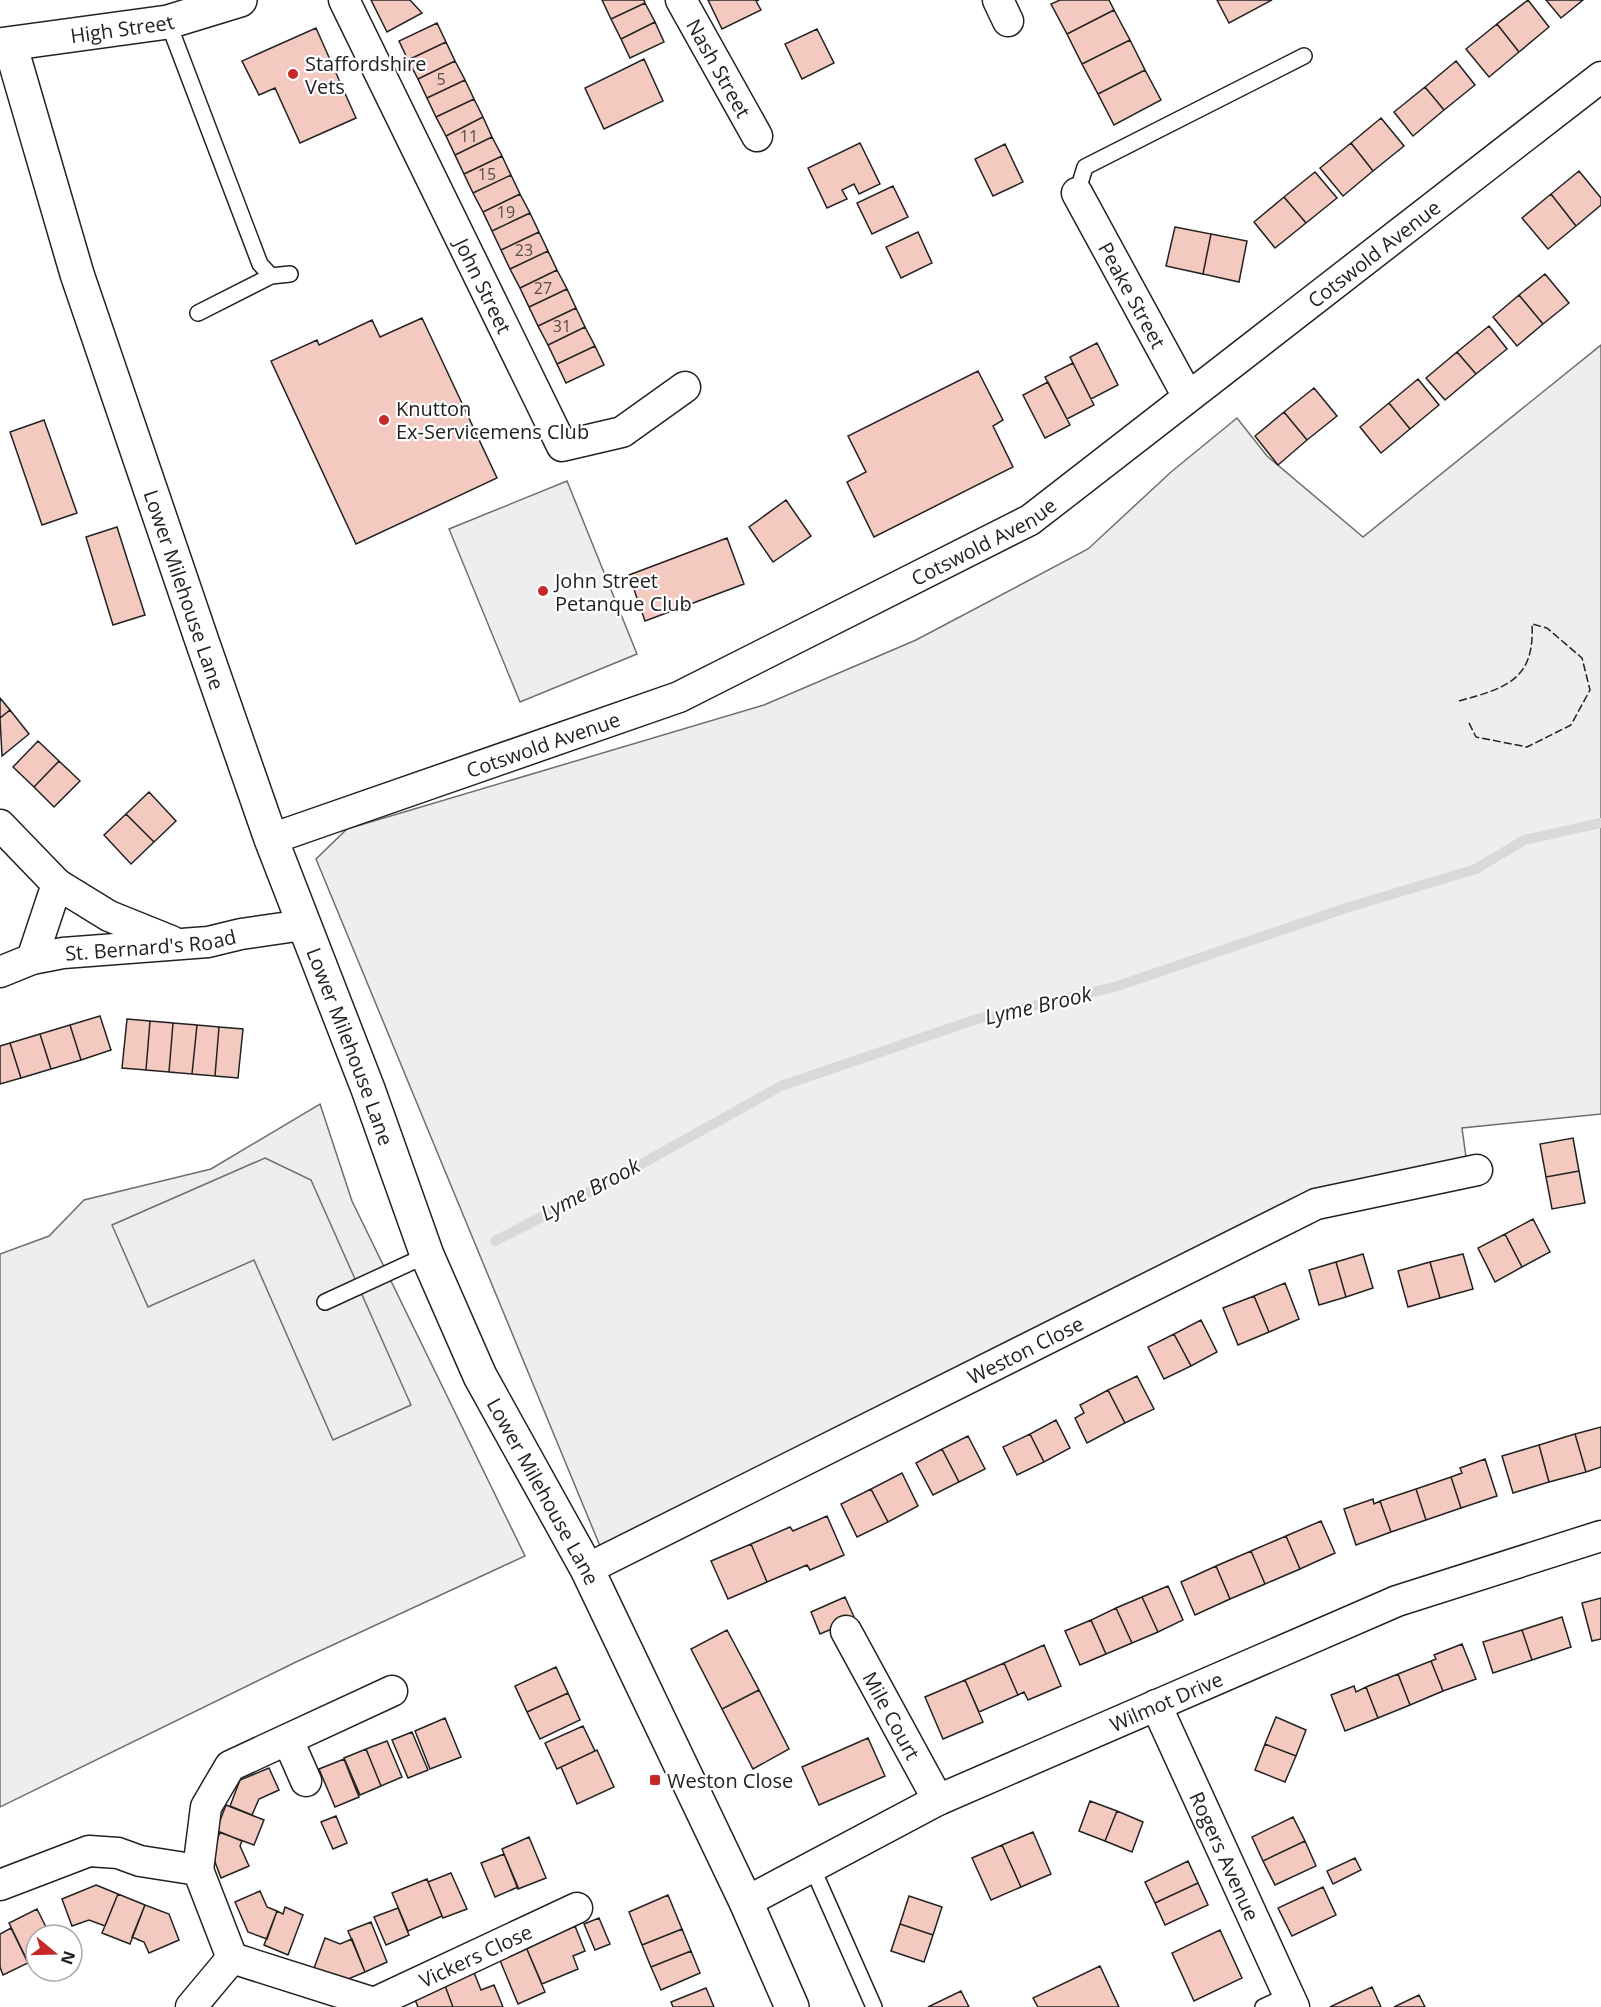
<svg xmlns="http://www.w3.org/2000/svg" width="1601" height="2007" font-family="'Open Sans',sans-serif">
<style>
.green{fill:#eee;stroke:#6f6f6f;stroke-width:1.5}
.parking{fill:#ededed;stroke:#6f6f6f;stroke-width:1.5}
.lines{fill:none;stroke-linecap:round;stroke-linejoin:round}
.stream{stroke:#d9d9d9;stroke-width:10}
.building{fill:#f3c9c0;stroke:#222;stroke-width:1.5}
.lane-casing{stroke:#222;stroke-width:18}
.street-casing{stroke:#222;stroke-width:33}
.secondary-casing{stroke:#222;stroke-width:36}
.lane{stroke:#fff;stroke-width:15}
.street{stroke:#fff;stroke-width:30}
.secondary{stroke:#fff;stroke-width:33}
.fence{stroke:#222;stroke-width:1.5;stroke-dasharray:8 3;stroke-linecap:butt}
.poi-dot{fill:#c62828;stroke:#fff;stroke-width:2}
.labels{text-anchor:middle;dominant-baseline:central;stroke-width:4.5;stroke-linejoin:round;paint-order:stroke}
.number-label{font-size:16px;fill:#564c4a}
.street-label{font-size:20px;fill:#222;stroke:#fff}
.poi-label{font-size:20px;fill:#222;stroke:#fff;text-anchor:start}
.water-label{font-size:21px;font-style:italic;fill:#222;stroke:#fff}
</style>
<rect width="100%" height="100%" fill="#fff"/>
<!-- green -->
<path class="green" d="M 1601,345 L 1601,1114 L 1462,1128 L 1466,1157 L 1330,1187 L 600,1546 L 316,859 L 347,829 L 764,705 L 916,640 L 1088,549 L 1171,472 L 1237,418 L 1267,456 L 1363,537 Z
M 567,481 L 637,654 L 520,702 L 449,529 Z
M 320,1104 L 352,1201 L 525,1556 L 296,1662 L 0,1807 L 0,1254 L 49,1236 L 84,1200 L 211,1169 Z"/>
<!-- parking -->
<path class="parking" d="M 265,1158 L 311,1180 L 411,1405 L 333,1440 L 254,1260 L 148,1307 L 112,1225 Z"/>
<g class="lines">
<!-- stream -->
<path class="stream" d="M 495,1241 L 611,1181 L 781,1086 L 977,1019 L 1118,986 L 1346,908 L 1476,869 L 1524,840 L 1601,823"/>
</g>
<!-- building -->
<path class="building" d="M 371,0 L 410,0 L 422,13 L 387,32 Z
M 602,0 L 644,0 L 645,3 L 611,19 Z
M 708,0 L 759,0 L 756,1 L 761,10 L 722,29 Z
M 1060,0 L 1109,0 L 1114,10 L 1067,34 L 1051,4 Z
M 1217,0 L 1272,0 L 1229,23 Z
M 1528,0 L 1549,27 L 1519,52 L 1497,24 Z
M 1546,0 L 1583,0 L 1561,18 Z
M 645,3 L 655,22 L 621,39 L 611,19 Z
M 1114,10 L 1130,40 L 1082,64 L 1067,34 Z
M 655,22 L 664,42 L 630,58 L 621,39 Z
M 437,23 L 446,42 L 408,60 L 399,41 Z
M 1497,24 L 1519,52 L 1489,77 L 1466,49 Z
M 316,28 L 356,118 L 300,143 L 275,88 L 259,95 L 242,61 Z
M 817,29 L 834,63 L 802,79 L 785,44 Z
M 1130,40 L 1145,70 L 1098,94 L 1082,64 Z
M 446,42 L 455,61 L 418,79 L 408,60 Z
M 644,59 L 663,101 L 604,129 L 585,88 Z
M 455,61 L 465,80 L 427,98 L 418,79 Z
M 1456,61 L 1475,85 L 1444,110 L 1425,87 Z
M 1145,70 L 1161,100 L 1114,125 L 1098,94 Z
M 465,80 L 474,99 L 436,117 L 427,98 Z
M 1425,87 L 1444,110 L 1413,136 L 1394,112 Z
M 474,99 L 483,117 L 446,136 L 436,117 Z
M 483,117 L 492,137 L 455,155 L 446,136 Z
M 1381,118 L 1404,146 L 1373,171 L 1351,143 Z
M 492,137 L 502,156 L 464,174 L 455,155 Z
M 860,143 L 880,184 L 859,194 L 854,184 L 842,190 L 847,199 L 827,208 L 808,168 Z
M 1351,143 L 1373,171 L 1343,196 L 1320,168 Z
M 1005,144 L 1023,182 L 993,196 L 975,159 Z
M 502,156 L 511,175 L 473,193 L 464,174 Z
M 1579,171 L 1601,198 L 1601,205 L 1576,226 L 1551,194 Z
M 1315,172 L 1337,198 L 1306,223 L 1284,197 Z
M 511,175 L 520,194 L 483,212 L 473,193 Z
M 893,186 L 908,217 L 872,234 L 857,203 Z
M 520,194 L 530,213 L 492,231 L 483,212 Z
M 1551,194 L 1576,226 L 1548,249 L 1522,218 Z
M 1284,197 L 1306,223 L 1275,248 L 1254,222 Z
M 530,213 L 539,232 L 501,250 L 492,231 Z
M 1175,227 L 1211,234 L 1203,274 L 1166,266 Z
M 539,232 L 548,251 L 510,269 L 501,250 Z
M 918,232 L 932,263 L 901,278 L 886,247 Z
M 1211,234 L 1247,241 L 1239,282 L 1203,274 Z
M 548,251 L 557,270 L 520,288 L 510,269 Z
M 557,270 L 567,289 L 529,307 L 520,288 Z
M 1545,274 L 1569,303 L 1543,324 L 1519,295 Z
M 567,289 L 576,308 L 538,326 L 529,307 Z
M 1519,295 L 1543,324 L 1517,346 L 1493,317 Z
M 576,308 L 585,327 L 548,345 L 538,326 Z
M 422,318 L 497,478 L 356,544 L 271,361 L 317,340 L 319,345 L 372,320 L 380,337 Z
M 1489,326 L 1507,349 L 1476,374 L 1457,352 Z
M 585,327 L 595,346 L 557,364 L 548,345 Z
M 1097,343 L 1118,385 L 1091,399 L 1070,357 Z
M 595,346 L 604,365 L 566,383 L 557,364 Z
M 1457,352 L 1476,374 L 1445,400 L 1426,378 Z
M 1073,363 L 1094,405 L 1067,419 L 1045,377 Z
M 978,371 L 1003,420 L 993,426 L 1013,467 L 874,537 L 847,482 L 866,472 L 848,436 Z
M 1418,379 L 1439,405 L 1410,429 L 1389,403 Z
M 1048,382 L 1070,425 L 1045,438 L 1023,395 Z
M 1314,388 L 1337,416 L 1307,440 L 1284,412 Z
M 1389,403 L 1410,429 L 1381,453 L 1360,427 Z
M 1284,412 L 1307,440 L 1278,465 L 1255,436 Z
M 44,420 L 77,513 L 42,525 L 10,432 Z
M 786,500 L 811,536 L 773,562 L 749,527 Z
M 117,527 L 145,615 L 113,625 L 86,537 Z
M 727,538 L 744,584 L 645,621 L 629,575 Z
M 0,698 L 10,710 L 0,718 Z
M 10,710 L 29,734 L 2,756 L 0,718 Z
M 38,741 L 59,761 L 34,787 L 13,767 Z
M 59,761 L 80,781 L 54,807 L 34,787 Z
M 149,792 L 176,821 L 154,842 L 126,814 Z
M 126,814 L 154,842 L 131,864 L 104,835 Z
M 100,1016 L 111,1050 L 81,1060 L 70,1025 Z
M 127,1019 L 150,1021 L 146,1070 L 122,1068 Z
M 150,1021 L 173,1023 L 169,1072 L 146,1070 Z
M 173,1023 L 197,1025 L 192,1074 L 169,1072 Z
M 70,1025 L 81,1060 L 51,1069 L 40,1034 Z
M 197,1025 L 219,1027 L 215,1076 L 192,1074 Z
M 219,1027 L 243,1029 L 238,1078 L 215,1076 Z
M 40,1034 L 51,1069 L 21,1078 L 10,1043 Z
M 10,1043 L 21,1078 L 0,1084 L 0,1046 Z
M 1573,1138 L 1579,1171 L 1546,1177 L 1540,1144 Z
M 1579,1171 L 1585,1203 L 1552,1209 L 1546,1177 Z
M 1533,1219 L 1550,1252 L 1522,1267 L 1505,1234 Z
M 1505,1234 L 1522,1267 L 1495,1282 L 1478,1248 Z
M 1363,1254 L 1373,1288 L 1346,1297 L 1336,1262 Z
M 1463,1254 L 1473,1289 L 1440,1298 L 1430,1262 Z
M 1336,1262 L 1346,1297 L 1319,1305 L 1309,1270 Z
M 1430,1262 L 1440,1298 L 1408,1307 L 1398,1271 Z
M 1285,1283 L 1299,1319 L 1269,1332 L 1254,1296 Z
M 1254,1296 L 1269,1332 L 1238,1345 L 1223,1308 Z
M 1201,1320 L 1217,1352 L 1191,1366 L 1174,1334 Z
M 1174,1334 L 1191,1366 L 1164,1379 L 1148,1347 Z
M 1137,1376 L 1154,1409 L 1125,1423 L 1108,1390 Z
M 1108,1390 L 1125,1423 L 1087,1443 L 1075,1418 L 1084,1413 L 1080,1405 Z
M 1056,1420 L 1070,1448 L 1044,1462 L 1030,1434 Z
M 1601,1427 L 1601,1467 L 1586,1472 L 1575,1434 Z
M 1030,1434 L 1044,1462 L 1017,1475 L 1003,1447 Z
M 1575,1434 L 1586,1472 L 1549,1482 L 1539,1445 Z
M 968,1436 L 985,1469 L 959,1482 L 942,1449 Z
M 1539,1445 L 1549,1482 L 1513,1493 L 1502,1456 Z
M 942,1449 L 959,1482 L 933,1495 L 916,1463 Z
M 1485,1459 L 1497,1496 L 1461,1508 L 1451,1477 L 1462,1473 L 1460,1468 Z
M 902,1473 L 918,1506 L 888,1522 L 871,1489 Z
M 1451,1477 L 1461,1508 L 1426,1520 L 1416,1489 Z
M 871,1489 L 888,1522 L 857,1537 L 841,1504 Z
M 1416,1489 L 1426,1520 L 1391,1532 L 1380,1501 Z
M 1373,1499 L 1374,1504 L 1380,1501 L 1391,1532 L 1356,1545 L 1344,1509 Z
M 827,1516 L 844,1555 L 810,1570 L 807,1565 L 767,1582 L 751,1544 L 790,1527 L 793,1531 Z
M 1321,1521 L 1335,1553 L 1300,1569 L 1286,1536 Z
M 1286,1536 L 1300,1569 L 1265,1584 L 1251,1551 Z
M 751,1544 L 767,1582 L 728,1599 L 711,1561 Z
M 1251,1551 L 1265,1584 L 1230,1599 L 1216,1566 Z
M 1216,1566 L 1230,1599 L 1195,1615 L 1181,1582 Z
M 1168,1586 L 1183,1620 L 1158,1632 L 1142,1597 Z
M 845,1597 L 855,1619 L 820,1634 L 811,1612 Z
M 1142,1597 L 1158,1632 L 1132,1643 L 1116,1608 Z
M 1601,1598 L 1601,1639 L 1592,1641 L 1582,1603 Z
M 1116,1608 L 1132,1643 L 1106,1654 L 1091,1620 Z
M 1562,1617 L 1571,1647 L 1532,1660 L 1522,1630 Z
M 1091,1620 L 1106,1654 L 1080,1665 L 1065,1631 Z
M 727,1630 L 759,1690 L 722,1709 L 691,1649 Z
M 1522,1630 L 1532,1660 L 1493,1673 L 1483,1642 Z
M 1462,1644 L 1476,1679 L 1443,1691 L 1431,1661 L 1436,1659 L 1434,1655 Z
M 1044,1645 L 1061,1686 L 1028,1700 L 1024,1692 L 1018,1695 L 1004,1663 Z
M 1431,1661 L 1443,1691 L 1410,1705 L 1398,1674 Z
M 1004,1663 L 1018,1695 L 979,1712 L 965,1680 Z
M 556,1667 L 568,1693 L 527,1712 L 515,1686 Z
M 1398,1674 L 1410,1705 L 1378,1718 L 1366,1687 Z
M 965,1680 L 983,1722 L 943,1739 L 925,1697 Z
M 1354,1686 L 1356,1692 L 1366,1687 L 1378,1718 L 1345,1731 L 1331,1695 Z
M 759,1690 L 789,1749 L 753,1769 L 722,1709 Z
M 568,1693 L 580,1720 L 540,1739 L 527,1712 Z
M 1276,1717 L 1306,1730 L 1296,1756 L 1265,1744 Z
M 445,1718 L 461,1757 L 430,1769 L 415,1731 Z
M 583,1726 L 595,1751 L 557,1769 L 545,1743 Z
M 412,1732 L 428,1770 L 408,1778 L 392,1740 Z
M 868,1738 L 885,1776 L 819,1805 L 802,1767 Z
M 387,1741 L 402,1777 L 381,1786 L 366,1749 Z
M 1265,1744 L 1296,1756 L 1285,1782 L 1255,1770 Z
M 366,1749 L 381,1786 L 360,1795 L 344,1758 Z
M 597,1750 L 614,1787 L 577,1804 L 561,1767 Z
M 344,1759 L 359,1797 L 335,1807 L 319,1769 Z
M 269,1768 L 279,1790 L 259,1799 L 252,1815 L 230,1806 L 240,1780 Z
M 1090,1801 L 1117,1811 L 1105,1841 L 1079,1831 Z
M 226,1805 L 264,1820 L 254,1845 L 216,1831 Z
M 1117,1811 L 1143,1822 L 1132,1852 L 1105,1841 Z
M 336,1816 L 347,1843 L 333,1849 L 321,1822 Z
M 1293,1817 L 1305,1841 L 1263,1861 L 1252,1837 Z
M 220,1832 L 242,1841 L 240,1846 L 249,1866 L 221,1878 L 212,1854 Z
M 1033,1832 L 1051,1874 L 1021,1887 L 1002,1845 Z
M 529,1837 L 546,1878 L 518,1889 L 502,1849 Z
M 1305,1841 L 1316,1866 L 1275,1885 L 1263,1861 Z
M 1002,1845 L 1021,1887 L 991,1900 L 972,1858 Z
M 504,1854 L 518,1887 L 495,1897 L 481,1863 Z
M 1355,1858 L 1361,1870 L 1333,1884 L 1327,1871 Z
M 1188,1861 L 1198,1883 L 1155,1903 L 1145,1882 Z
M 451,1873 L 467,1909 L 443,1918 L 428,1882 Z
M 427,1879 L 442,1916 L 408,1931 L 392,1893 Z
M 1198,1883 L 1208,1905 L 1165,1925 L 1155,1903 Z
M 96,1885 L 118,1894 L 105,1926 L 89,1920 L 72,1926 L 62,1899 Z
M 1323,1887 L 1336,1915 L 1292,1936 L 1278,1908 Z
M 260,1891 L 267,1907 L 277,1911 L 267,1939 L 248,1932 L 235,1902 Z
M 118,1894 L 145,1905 L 130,1944 L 102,1933 Z
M 668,1895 L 682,1929 L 642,1945 L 629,1912 Z
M 909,1896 L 942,1907 L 933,1935 L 900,1924 Z
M 145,1905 L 169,1914 L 179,1940 L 149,1953 L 144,1942 L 132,1937 Z
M 285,1907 L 303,1915 L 288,1955 L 264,1945 L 277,1911 L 283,1914 Z
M 398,1908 L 409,1935 L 386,1945 L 374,1917 Z
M 37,1909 L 50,1935 L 36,1935 L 36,1954 L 26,1958 L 9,1923 Z
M 599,1918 L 610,1944 L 595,1950 L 584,1924 Z
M 371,1922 L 387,1962 L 365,1972 L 348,1931 Z
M 900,1924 L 933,1935 L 924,1962 L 891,1951 Z
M 575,1926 L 585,1951 L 573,1956 L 578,1969 L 542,1984 L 526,1947 Z
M 11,1928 L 28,1963 L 3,1975 L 0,1967 L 0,1934 Z
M 682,1929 L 691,1951 L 651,1967 L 642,1945 Z
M 1220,1930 L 1242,1978 L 1194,2001 L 1172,1953 Z
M 325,1938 L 340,1944 L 352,1939 L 365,1972 L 341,1982 L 313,1971 Z
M 526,1947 L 545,1992 L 518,2004 L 499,1958 Z
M 691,1951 L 700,1973 L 661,1990 L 651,1967 Z
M 1100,1966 L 1119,2007 L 1038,2007 L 1033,1998 Z
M 473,1970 L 481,1990 L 494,1985 L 503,2007 L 453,2007 L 444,1983 Z
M 444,1983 L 453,2007 L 418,2007 L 413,1995 Z
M 1372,1987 L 1381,2007 L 1330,2007 Z
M 706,1988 L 714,2007 L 673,2007 L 671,2002 Z
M 961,1991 L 969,2007 L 928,2007 Z
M 1419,1995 L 1425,2007 L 1394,2007 Z"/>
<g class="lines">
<defs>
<path id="lane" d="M 168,22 L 260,264 L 271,276 L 290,274
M 1077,193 L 1085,167 L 1304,56
M 198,313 L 271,276
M 325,1302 L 427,1255
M 812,1867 L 874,2007
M 1263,2007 L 1289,1995"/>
<g id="street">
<path id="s1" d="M 344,0 L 562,446 L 622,432 L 685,387"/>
<path id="s2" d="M 681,0 L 757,136"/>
<path d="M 998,0 L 1008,21"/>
<path id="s3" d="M 1077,193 L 1187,395"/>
<path d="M 0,825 L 57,884 L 109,916 L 171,941"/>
<path id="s4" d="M 271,839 L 679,697 L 1030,520 L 1601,77"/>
<path d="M 32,959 L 57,884"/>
<path id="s5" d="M 0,972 L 32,959 L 63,953 L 208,942 L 241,934 L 303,925"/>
<path id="s6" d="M 587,1569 L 1316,1204 L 1477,1170"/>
<path id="s7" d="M 846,1631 L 938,1800"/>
<path id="s8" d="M 1156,1705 L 1294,2007"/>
<path d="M 288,1740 L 306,1781"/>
<path d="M 198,1870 L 206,1807 L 230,1766 L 392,1691"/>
<path d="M 0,1885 L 89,1851 L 118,1853 L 140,1861 L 198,1870 L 232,1958 L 374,2003 L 376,2007"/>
<path id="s9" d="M 746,1902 L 938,1800 L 1397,1601 L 1601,1536"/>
<path id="s10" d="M 374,2003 L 577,1908"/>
<path d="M 191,2007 L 232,1958"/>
</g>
<g id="secondary">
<path id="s11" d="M 10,44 L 77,274 L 202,641 L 271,839 L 368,1089 L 427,1255 L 480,1376 L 587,1569 L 746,1902 L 792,2007"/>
<path id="s12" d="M 0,45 L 168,22 L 240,0"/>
</g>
</defs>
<!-- lane casing -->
<use href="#lane" class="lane-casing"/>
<!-- street casing -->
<use href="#street" class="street-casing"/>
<!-- secondary casing -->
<use href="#secondary" class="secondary-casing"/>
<!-- lane -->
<use href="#lane" class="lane"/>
<!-- street -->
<use href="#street" class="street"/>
<!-- secondary -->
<use href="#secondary" class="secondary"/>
<!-- fence -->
<path class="fence" d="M 1459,701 C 1506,688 1535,680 1532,624 L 1547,628 L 1582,658 L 1590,690 L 1571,725 L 1527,747 L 1476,737 L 1468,721"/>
</g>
<!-- markers -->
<g class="poi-dot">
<circle cx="293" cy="74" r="6"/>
<circle cx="384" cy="420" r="6"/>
<circle cx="543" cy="591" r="6"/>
<rect x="649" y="1774" width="12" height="12" rx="3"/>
</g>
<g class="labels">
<!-- number labels -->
<g class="number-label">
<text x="441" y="79">5</text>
<text x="469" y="136">11</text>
<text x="487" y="174">15</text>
<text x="506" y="212">19</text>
<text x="524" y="250">23</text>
<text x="543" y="288">27</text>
<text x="562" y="326">31</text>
</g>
<!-- street labels -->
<g class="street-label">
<text stroke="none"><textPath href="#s12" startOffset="123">High Street</textPath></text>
<text stroke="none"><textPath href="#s2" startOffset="78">Nash Street</textPath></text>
<text stroke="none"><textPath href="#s4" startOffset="1260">Cotswold Avenue</textPath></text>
<text stroke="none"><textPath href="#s1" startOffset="318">John Street</textPath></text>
<text stroke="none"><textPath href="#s3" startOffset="116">Peake Street</textPath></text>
<text stroke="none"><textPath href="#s4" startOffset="774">Cotswold Avenue</textPath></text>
<text stroke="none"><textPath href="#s11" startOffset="573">Lower Milehouse Lane</textPath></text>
<text stroke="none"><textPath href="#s4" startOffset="288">Cotswold Avenue</textPath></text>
<text stroke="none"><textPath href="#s5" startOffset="154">St. Bernard's Road</textPath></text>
<text stroke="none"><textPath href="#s11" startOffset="1059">Lower Milehouse Lane</textPath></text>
<text stroke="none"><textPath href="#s6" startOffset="490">Weston Close</textPath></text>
<text stroke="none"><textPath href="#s11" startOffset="1545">Lower Milehouse Lane</textPath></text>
<text stroke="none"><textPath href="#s9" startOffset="466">Wilmot Drive</textPath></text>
<text stroke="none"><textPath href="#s7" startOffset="96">Mile Court</textPath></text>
<text stroke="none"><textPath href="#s8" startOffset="166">Rogers Avenue</textPath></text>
<text stroke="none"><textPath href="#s10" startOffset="112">Vickers Close</textPath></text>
</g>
<!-- poi labels -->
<g class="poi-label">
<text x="305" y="63">Staffordshire<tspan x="305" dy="23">Vets</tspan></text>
<text x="396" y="408">Knutton<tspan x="396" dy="23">Ex-Servicemens Club</tspan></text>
<text x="555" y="580">John Street<tspan x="555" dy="23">Petanque Club</tspan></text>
<text x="667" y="1780">Weston Close</text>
</g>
<!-- water labels -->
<g class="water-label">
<text transform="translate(1038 1005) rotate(-13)">Lyme Brook</text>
<text transform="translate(590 1189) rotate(-28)">Lyme Brook</text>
</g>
</g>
<!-- north arrow -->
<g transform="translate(54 1953) rotate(109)"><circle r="28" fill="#ffffff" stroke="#a7a7a7" stroke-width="1.5"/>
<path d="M0-4.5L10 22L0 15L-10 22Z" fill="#c62828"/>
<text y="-9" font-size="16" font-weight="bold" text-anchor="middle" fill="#222222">N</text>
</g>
</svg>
